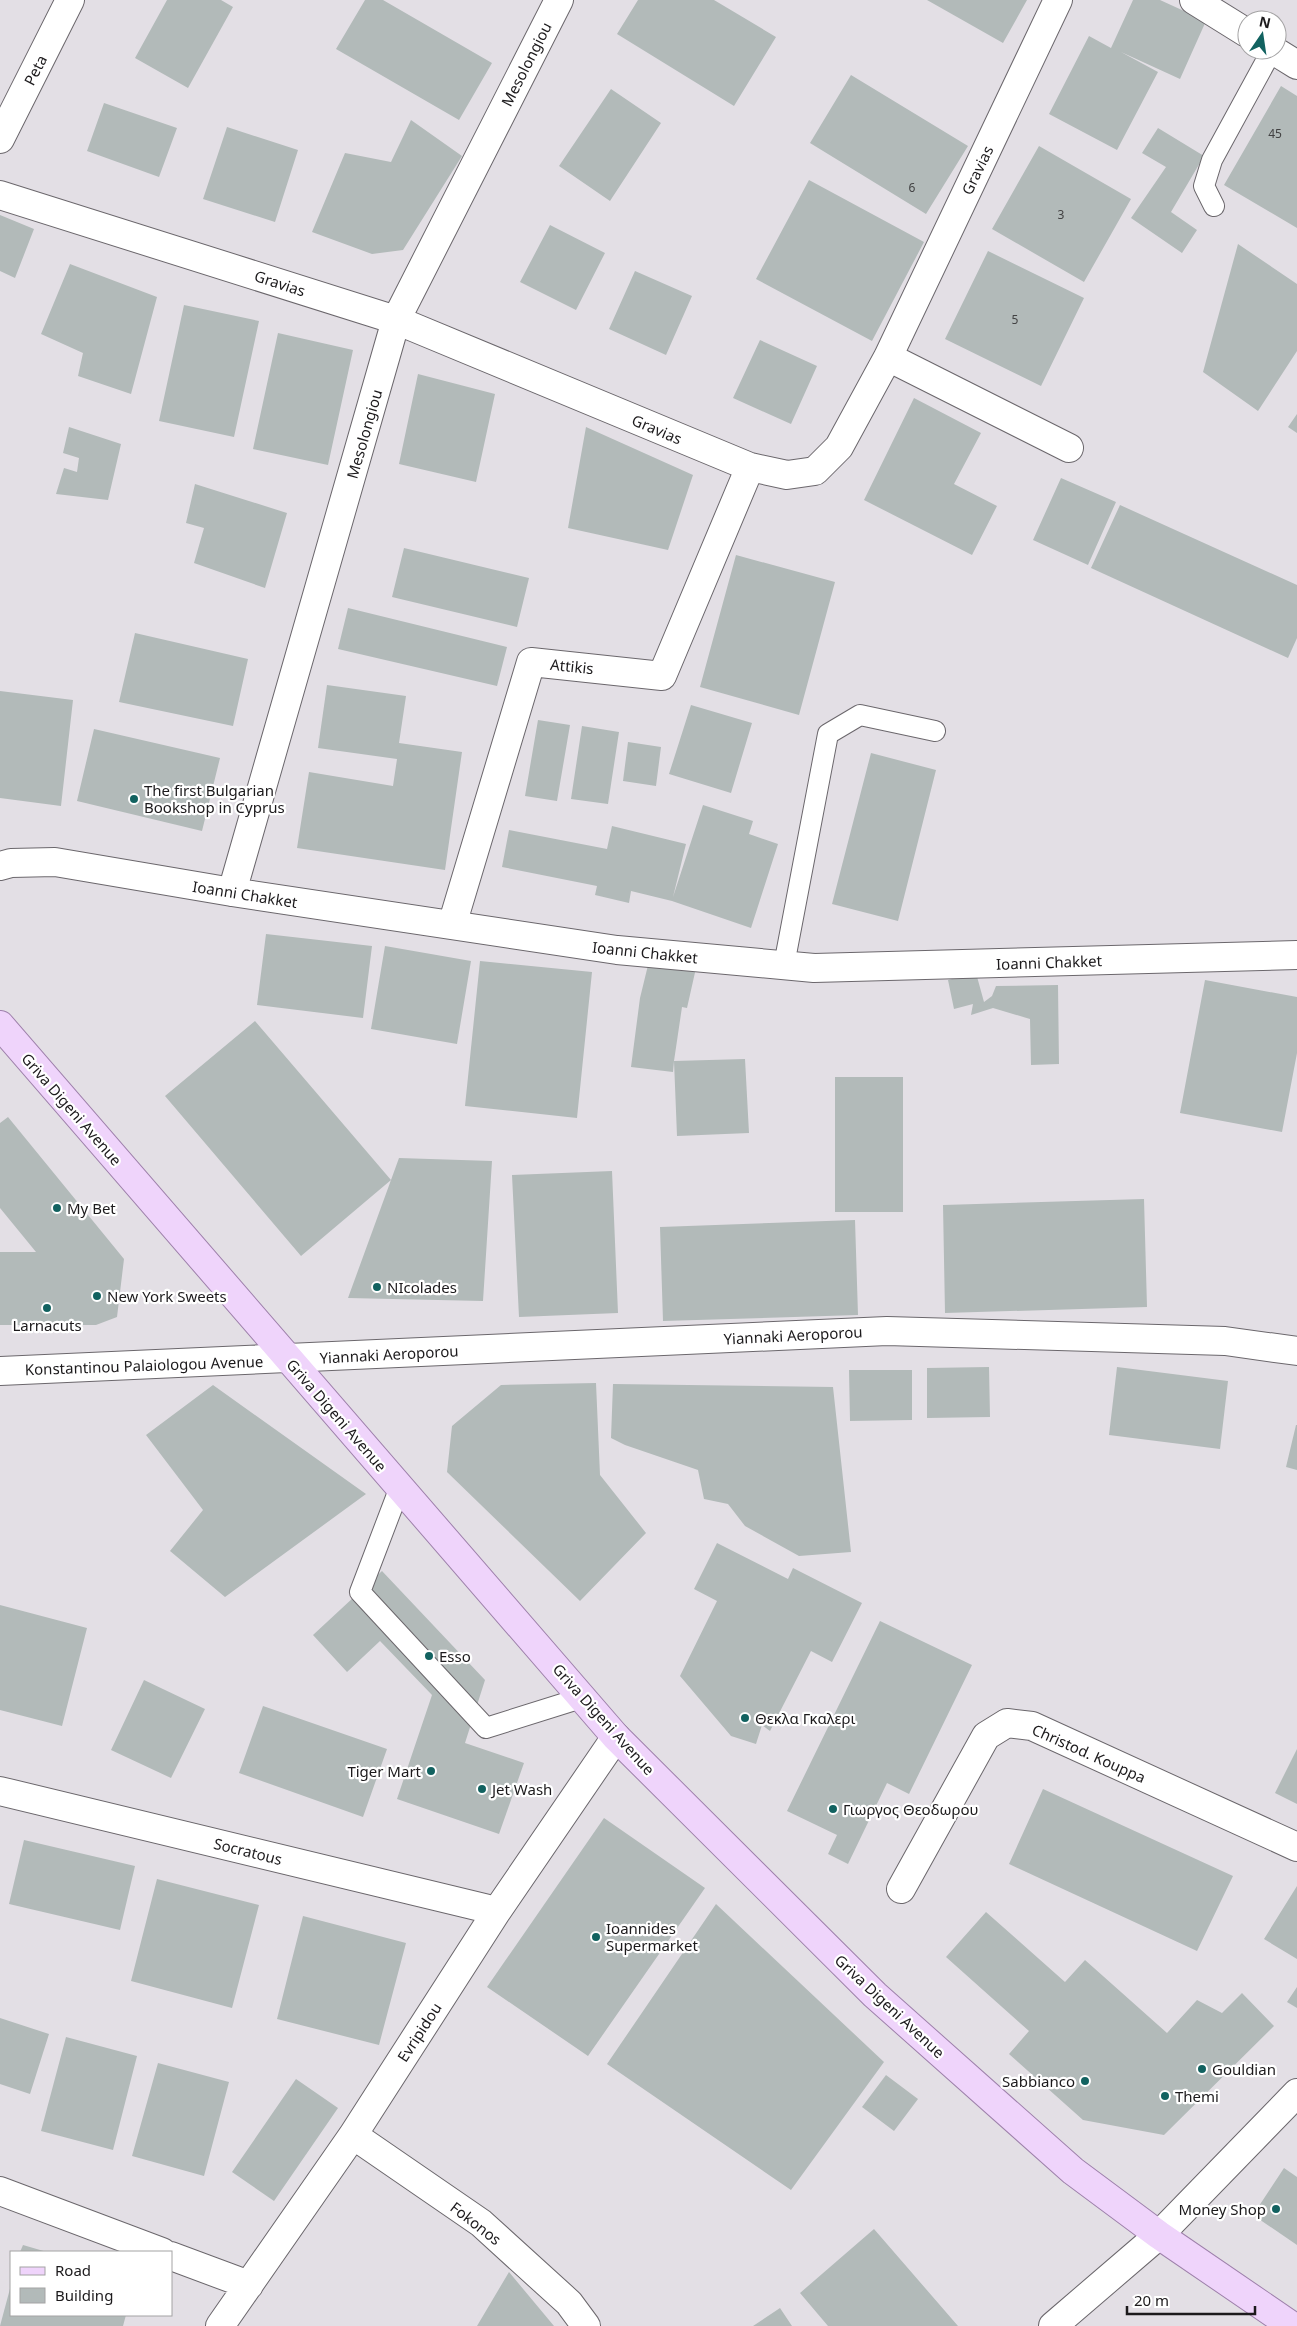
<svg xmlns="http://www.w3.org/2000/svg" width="1297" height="2326" font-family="'Noto Sans',sans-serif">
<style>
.building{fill:#b2bab9}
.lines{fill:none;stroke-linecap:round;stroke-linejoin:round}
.lane-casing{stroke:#6b676c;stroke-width:22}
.street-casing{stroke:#6b676c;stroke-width:30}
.secondary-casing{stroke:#6b676c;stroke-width:30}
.primary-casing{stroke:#9e81ab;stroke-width:30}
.lane{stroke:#fff;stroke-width:20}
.street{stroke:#fff;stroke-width:28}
.secondary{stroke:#fff;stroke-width:28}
.primary{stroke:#efd4fb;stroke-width:28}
.poi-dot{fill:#126260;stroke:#fff;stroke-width:2}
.labels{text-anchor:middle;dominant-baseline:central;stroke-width:4.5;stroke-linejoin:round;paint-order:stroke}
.number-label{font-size:12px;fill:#424243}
.street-label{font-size:15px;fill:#1c1a1c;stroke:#fff}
.poi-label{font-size:15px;fill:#1c1a1c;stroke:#fff;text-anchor:start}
</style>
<rect width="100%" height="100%" fill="#e3dfe5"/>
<!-- building -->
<path class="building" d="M 167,0 L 221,0 L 233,7 L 188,88 L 135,58 Z
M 365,0 L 383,0 L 492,63 L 459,120 L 336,49 Z
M 638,0 L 714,0 L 776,37 L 734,106 L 617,34 Z
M 927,0 L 1027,0 L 1003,43 Z
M 1133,0 L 1160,0 L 1206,21 L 1180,79 L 1121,52 L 1158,72 L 1117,150 L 1049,114 L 1089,36 L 1111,48 Z
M 851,75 L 968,146 L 926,214 L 810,143 Z
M 1281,86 L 1297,96 L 1297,228 L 1224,185 Z
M 611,89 L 661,123 L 610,201 L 559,166 Z
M 104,103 L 177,128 L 159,177 L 87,151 Z
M 411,120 L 462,156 L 403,250 L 372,254 L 312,232 L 345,153 L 391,162 Z
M 227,127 L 298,150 L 275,222 L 203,199 Z
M 1158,128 L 1204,156 L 1171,212 L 1197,230 L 1182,253 L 1131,218 L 1166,167 L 1142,153 Z
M 1039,146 L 1131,199 L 1084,282 L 992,229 Z
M 809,180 L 924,242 L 872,341 L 756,279 Z
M 0,215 L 34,229 L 15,278 L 0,271 Z
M 550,225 L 605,253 L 576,310 L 520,282 Z
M 1238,244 L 1297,284 L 1297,351 L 1258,411 L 1203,372 Z
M 988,251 L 1084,298 L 1041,386 L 945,339 Z
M 70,264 L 157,297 L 131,394 L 78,376 L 83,353 L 41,334 Z
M 635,271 L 692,296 L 666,355 L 609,329 Z
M 184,305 L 259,321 L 234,437 L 159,421 Z
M 278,333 L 353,350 L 328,465 L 253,449 Z
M 760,340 L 817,366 L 791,424 L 733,398 Z
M 418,374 L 495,394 L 476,482 L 399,464 Z
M 914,398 L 981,433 L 954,484 L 997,506 L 972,555 L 864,500 Z
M 1297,414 L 1297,433 L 1288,427 Z
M 69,427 L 121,444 L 108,500 L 56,494 L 64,468 L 77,472 L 79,458 L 63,453 Z
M 586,427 L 693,475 L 668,550 L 568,528 Z
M 1061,478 L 1116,502 L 1088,565 L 1033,540 Z
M 195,484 L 287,513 L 265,588 L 194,563 L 204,528 L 186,523 Z
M 1120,505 L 1297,585 L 1297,638 L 1288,658 L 1091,568 Z
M 404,548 L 529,578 L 517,627 L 392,597 Z
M 736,555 L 835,582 L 799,715 L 700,687 Z
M 348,608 L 507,647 L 497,686 L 338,649 Z
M 135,633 L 248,659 L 233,726 L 119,702 Z
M 327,685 L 406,696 L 399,743 L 462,752 L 445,870 L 297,848 L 309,772 L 393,786 L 397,759 L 318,748 Z
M 0,691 L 73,700 L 61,806 L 0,798 Z
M 691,705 L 752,723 L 731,793 L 669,774 Z
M 538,720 L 570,725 L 557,801 L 525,796 Z
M 582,726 L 619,732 L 608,804 L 571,799 Z
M 94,729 L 220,758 L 202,831 L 77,801 Z
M 628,742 L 661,747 L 656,786 L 623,781 Z
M 871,753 L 936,770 L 898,921 L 832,904 Z
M 703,805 L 753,821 L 749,834 L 778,844 L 751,928 L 672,901 L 631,891 L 629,903 L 595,895 L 597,886 L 502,867 L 509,830 L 607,849 L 612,826 L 686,844 L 673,897 Z
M 266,934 L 372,946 L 363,1018 L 257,1005 Z
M 385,946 L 471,961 L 457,1044 L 371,1029 Z
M 650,957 L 696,968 L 687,1008 L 682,1007 L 674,1061 L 745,1059 L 749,1133 L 677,1136 L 674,1061 L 673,1072 L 631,1067 L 640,998 Z
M 480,961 L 592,972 L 577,1118 L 465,1106 Z
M 976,973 L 984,1002 L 992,996 L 996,986 L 1058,985 L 1059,1064 L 1031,1065 L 1030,1019 L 993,1008 L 971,1015 L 973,1004 L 954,1009 L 948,980 Z
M 1205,980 L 1297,997 L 1297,1053 L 1282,1132 L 1180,1113 Z
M 255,1021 L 391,1180 L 399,1158 L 492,1161 L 483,1301 L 348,1298 L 391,1180 L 301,1256 L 165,1096 Z
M 835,1077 L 903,1077 L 903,1212 L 835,1212 Z
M 8,1117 L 124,1259 L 117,1317 L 96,1325 L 0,1325 L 0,1252 L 36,1252 L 0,1208 L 0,1123 Z
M 612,1171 L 618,1313 L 519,1317 L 512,1175 Z
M 1144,1199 L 1147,1307 L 945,1313 L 943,1205 Z
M 855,1220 L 858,1315 L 663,1321 L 660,1227 Z
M 989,1367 L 990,1417 L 927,1418 L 927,1368 Z
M 1117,1367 L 1228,1381 L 1220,1449 L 1109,1435 Z
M 849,1370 L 912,1370 L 912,1420 L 850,1421 Z
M 596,1383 L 600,1475 L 646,1533 L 580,1601 L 447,1472 L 452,1426 L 501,1385 Z
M 613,1384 L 833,1387 L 851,1552 L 799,1556 L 745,1526 L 728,1504 L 704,1499 L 698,1470 L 625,1445 L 611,1438 Z
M 213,1385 L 366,1494 L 225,1597 L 170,1551 L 203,1510 L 146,1435 Z
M 1296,1425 L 1297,1425 L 1297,1470 L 1286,1467 Z
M 717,1543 L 788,1579 L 793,1568 L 862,1603 L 832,1662 L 811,1651 L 770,1731 L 762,1725 L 756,1744 L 731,1736 L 680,1676 L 717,1601 L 694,1589 Z
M 382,1571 L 485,1680 L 465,1743 L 524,1763 L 499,1834 L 397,1799 L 432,1695 L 380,1641 L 347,1672 L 313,1635 Z
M 0,1605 L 87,1628 L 62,1726 L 0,1710 Z
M 880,1621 L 972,1665 L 909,1794 L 887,1783 L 848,1864 L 828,1854 L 837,1835 L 787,1811 Z
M 144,1680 L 205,1709 L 171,1778 L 111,1750 Z
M 263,1706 L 387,1749 L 363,1817 L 239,1773 Z
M 1297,1749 L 1297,1804 L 1275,1793 Z
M 1043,1789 L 1233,1876 L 1197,1951 L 1009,1864 Z
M 604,1818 L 705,1888 L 588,2056 L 487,1987 Z
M 24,1840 L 135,1866 L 120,1930 L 9,1904 Z
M 157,1879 L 259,1905 L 232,2008 L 131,1981 Z
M 1297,1886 L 1297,1959 L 1264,1939 Z
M 716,1904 L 884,2062 L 791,2190 L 607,2064 Z
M 986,1912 L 1065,1982 L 1085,1960 L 1167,2033 L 1197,2000 L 1222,2013 L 1242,1993 L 1274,2026 L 1164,2135 L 1083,2120 L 1009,2054 L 1029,2031 L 946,1957 Z
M 303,1916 L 406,1943 L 379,2045 L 277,2019 Z
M 1297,1987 L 1297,2008 L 1287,2002 Z
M 0,2018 L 49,2034 L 30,2094 L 0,2084 Z
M 66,2037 L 137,2056 L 113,2150 L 41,2131 Z
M 158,2063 L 229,2082 L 204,2176 L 132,2156 Z
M 886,2075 L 918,2099 L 894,2131 L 862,2107 Z
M 296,2079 L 338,2108 L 274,2201 L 232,2172 Z
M 1284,2168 L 1297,2177 L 1297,2245 L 1253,2215 Z
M 874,2229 L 958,2326 L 828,2326 L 800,2293 Z
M 23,2245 L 47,2252 L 20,2252 Z
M 509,2272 L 554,2326 L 477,2326 Z
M 11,2285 L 11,2315 L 126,2315 L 123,2326 L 0,2326 Z
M 780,2308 L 792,2326 L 753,2326 Z"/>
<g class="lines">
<defs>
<path id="lane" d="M 1214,206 L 1204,186 L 1212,160 L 1272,50
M 784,965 L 828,734 L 860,715 L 935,731
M 400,1487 L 360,1592 L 486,1728 L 575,1700"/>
<path id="street" d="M 1194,0 L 1247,33
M 1273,50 L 1297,65
M 0,139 L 70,0
M 0,195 L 396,320 L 750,467 L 787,475 L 815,471 L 839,447 L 888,357 L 1058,0
M 888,357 L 1069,448
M 0,866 L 11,863 L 55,862 L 232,892 L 617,950 L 814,968 L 1297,955
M 232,892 L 396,320 L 559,0
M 452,925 L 531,662 L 662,676 L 750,467
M 0,1371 L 887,1331 L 1225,1341 L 1297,1351
M 0,1791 L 497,1911
M 901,1889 L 986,1736 L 1007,1723 L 1032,1726 L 1297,1847
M 353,2135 L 481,2223 L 569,2303 L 586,2326
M 0,2191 L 162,2252
M 171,2256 L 249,2285
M 220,2326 L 353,2135 L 497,1911 L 616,1737"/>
<path id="secondary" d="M 1053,2326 L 1159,2235 L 1297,2093"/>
<path id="primary" d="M 0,1025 L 616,1737 L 875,1995 L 1073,2171 L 1159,2235 L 1292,2326"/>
</defs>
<!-- lane casing -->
<use href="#lane" class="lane-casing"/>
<!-- street casing -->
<use href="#street" class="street-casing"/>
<!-- secondary casing -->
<use href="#secondary" class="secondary-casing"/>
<!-- primary casing -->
<use href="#primary" class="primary-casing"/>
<!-- lane -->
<use href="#lane" class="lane"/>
<!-- street -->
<use href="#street" class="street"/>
<!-- secondary -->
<use href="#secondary" class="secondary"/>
<!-- primary -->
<use href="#primary" class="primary"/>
</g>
<!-- markers -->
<g class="poi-dot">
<circle cx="134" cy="799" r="5"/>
<circle cx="57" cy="1208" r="5"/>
<circle cx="377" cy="1287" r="5"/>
<circle cx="97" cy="1296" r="5"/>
<circle cx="47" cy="1308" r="5"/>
<circle cx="429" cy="1656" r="5"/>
<circle cx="745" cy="1718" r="5"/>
<circle cx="431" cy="1771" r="5"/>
<circle cx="482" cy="1789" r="5"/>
<circle cx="833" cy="1809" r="5"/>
<circle cx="596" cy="1937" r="5"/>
<circle cx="1202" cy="2069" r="5"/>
<circle cx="1085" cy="2081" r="5"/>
<circle cx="1165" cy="2096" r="5"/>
<circle cx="1276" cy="2209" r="5"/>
</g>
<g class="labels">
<!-- number labels -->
<g class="number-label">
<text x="1275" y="133">45</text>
<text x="912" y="187">6</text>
<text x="1061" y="214">3</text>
<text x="1015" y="319">5</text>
</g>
<!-- street labels -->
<g class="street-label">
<text transform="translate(526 64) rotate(-63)">Mesolongiou</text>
<text transform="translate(35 70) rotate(-63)">Peta</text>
<text transform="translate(977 170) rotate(-64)">Gravias</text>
<text transform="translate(280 283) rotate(18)">Gravias</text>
<text transform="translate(657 429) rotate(23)">Gravias</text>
<text transform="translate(364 434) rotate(-74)">Mesolongiou</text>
<text transform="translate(572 666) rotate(6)">Attikis</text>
<text transform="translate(245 894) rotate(9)">Ioanni Chakket</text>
<text transform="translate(645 952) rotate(6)">Ioanni Chakket</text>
<text transform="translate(1049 962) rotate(-2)">Ioanni Chakket</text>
<text transform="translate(72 1109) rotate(49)">Griva Digeni Avenue</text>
<text transform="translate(793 1335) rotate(-3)">Yiannaki Aeroporou</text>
<text transform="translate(389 1354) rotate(-3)">Yiannaki Aeroporou</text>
<text transform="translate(144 1365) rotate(-2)">Konstantinou Palaiologou Avenue</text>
<text transform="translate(337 1415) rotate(49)">Griva Digeni Avenue</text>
<text transform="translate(604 1719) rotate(48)">Griva Digeni Avenue</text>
<text transform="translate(1089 1753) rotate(24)">Christod. Kouppa</text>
<text transform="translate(248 1851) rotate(14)">Socratous</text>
<text transform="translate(890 2006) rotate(43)">Griva Digeni Avenue</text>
<text transform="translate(419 2032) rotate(-57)">Evripidou</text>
<text transform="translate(476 2223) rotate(38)">Fokonos</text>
</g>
<!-- poi labels -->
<g class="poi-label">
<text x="144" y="790">The first Bulgarian<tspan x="144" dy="17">Bookshop in Cyprus</tspan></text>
<text x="67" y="1208">My Bet</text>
<text x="387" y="1287">NIcolades</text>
<text x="107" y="1296">New York Sweets</text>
<text x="47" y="1325" text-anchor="middle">Larnacuts</text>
<text x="439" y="1656">Esso</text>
<text x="755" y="1718">Θεκλα Γκαλερι</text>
<text x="421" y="1771" text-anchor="end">Tiger Mart</text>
<text x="492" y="1789">Jet Wash</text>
<text x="843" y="1809">Γιωργος Θεοδωρου</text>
<text x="606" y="1928">Ioannides<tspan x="606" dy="17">Supermarket</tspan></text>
<text x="1212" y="2069">Gouldian</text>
<text x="1075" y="2081" text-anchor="end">Sabbianco</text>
<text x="1175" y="2096">Themi</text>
<text x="1266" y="2209" text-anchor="end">Money Shop</text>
</g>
</g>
<!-- legend -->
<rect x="10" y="2251" width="162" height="65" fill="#ffffff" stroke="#a4a3a4"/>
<rect x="20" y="2267" width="25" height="8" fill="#efd4fb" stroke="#a4a3a4"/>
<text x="55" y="2276" font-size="15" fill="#1c1a1c">Road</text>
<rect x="20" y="2288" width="25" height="15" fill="#b2bab9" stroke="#a4a3a4"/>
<text x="55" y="2301" font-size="15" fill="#1c1a1c">Building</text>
<!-- north arrow -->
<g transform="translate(1262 35) rotate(13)"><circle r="24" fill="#ffffff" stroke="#a4a3a4"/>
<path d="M0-4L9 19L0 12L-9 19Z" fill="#126260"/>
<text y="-8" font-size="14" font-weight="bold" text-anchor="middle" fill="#1c1a1c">N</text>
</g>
<!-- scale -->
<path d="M1127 2306v8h128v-8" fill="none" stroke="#1c1a1c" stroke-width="2.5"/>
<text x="1134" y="2306" font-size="15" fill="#1c1a1c" stroke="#ffffff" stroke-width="4" paint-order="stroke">20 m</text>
</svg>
